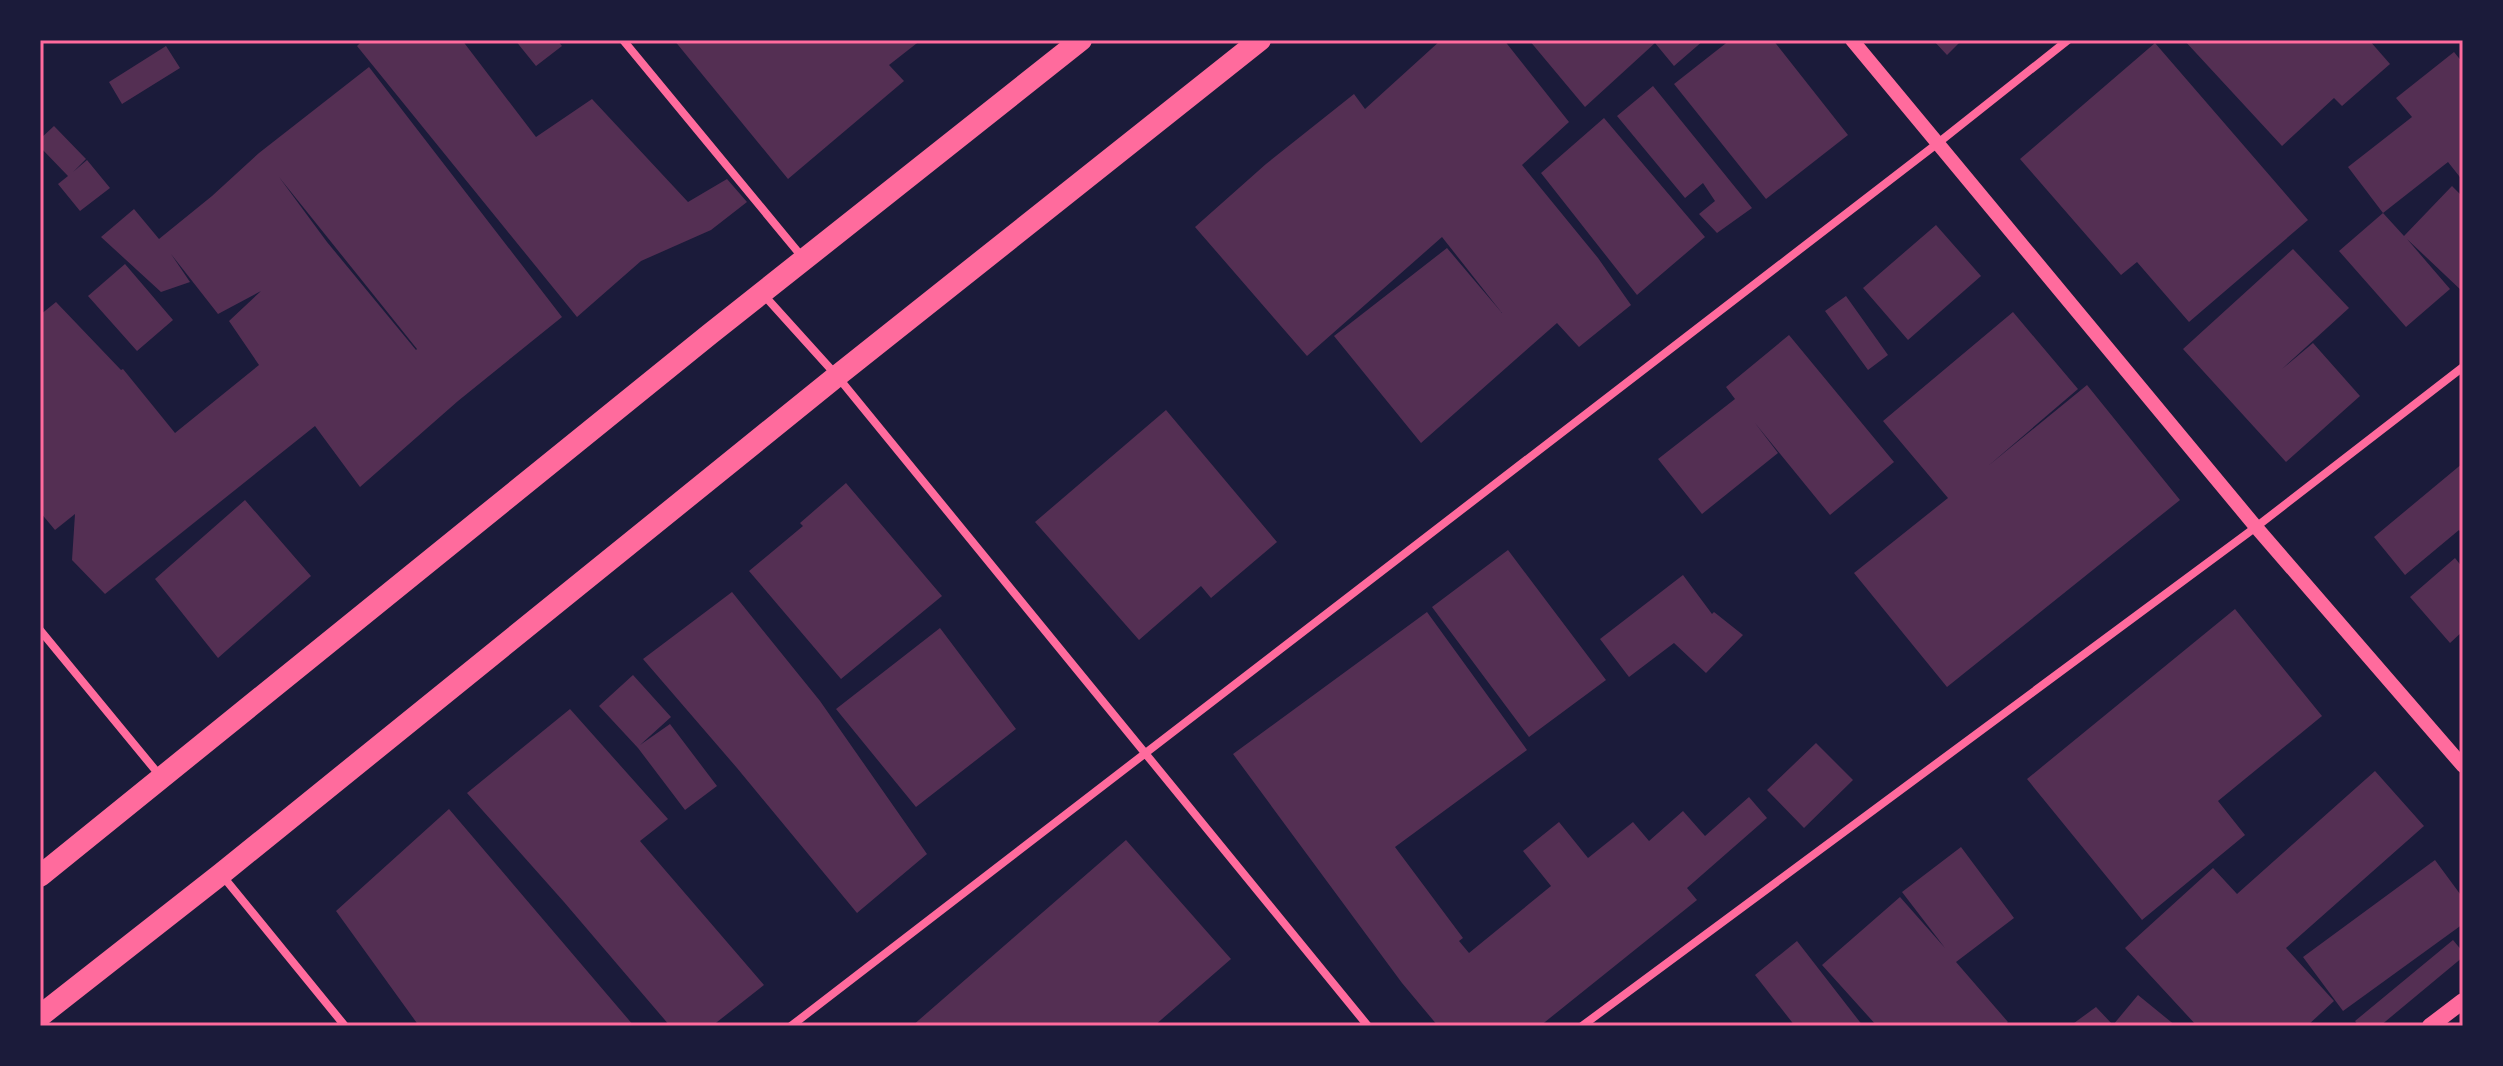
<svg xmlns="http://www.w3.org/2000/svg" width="2503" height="1066" font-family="'Zilla Slab',serif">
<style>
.building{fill:#542f53;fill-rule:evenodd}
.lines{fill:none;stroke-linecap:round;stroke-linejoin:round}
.minor{stroke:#ff6b9d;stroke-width:8}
.tertiary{stroke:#ff6b9d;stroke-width:14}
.secondary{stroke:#ff6b9d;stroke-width:16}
.trunk{stroke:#ff6b9d;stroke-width:22}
.neatline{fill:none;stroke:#ff6b9d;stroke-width:3}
</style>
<rect width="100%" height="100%" fill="#1b1b3a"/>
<!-- building -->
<path class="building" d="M 363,40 L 462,40 L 536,137 L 592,99 L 688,202 L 727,179 L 747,202 L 711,230 L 641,261 L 577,317 L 357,46 Z
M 515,40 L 557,40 L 562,46 L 536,66 Z
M 674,40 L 921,40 L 889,65 L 904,81 L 788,179 Z
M 1441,40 L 1504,40 L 1569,122 L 1522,165 L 1598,258 L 1631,305 L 1579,347 L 1557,323 L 1421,443 L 1334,336 L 1447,248 L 1502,313 L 1442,237 L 1307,356 L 1195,227 L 1266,164 L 1354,94 L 1365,109 Z
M 1529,40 L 1704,40 L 1674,66 L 1655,43 L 1585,107 Z
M 1730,40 L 1773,40 L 1848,135 L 1766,199 L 1674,84 Z
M 1933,40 L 1962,40 L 1947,55 Z
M 2184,40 L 2369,40 L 2390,64 L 2342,106 L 2334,98 L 2282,146 Z
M 2155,43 L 2308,220 L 2189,322 L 2137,262 L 2121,275 L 2020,159 Z
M 166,46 L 180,68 L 122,104 L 109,82 Z
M 2454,52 L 2463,63 L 2463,181 L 2448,162 L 2383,213 L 2348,167 L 2412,117 L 2396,98 Z
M 369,67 L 562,317 L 458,401 L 360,487 L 315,426 L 105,594 L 72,560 L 75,514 L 55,530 L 40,512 L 40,315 L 56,302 L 121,370 L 123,369 L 175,433 L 259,365 L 229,321 L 261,291 L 218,314 L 171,254 L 190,282 L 161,292 L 101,237 L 134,209 L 159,239 L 212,196 L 259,153 ZM 279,177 L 417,349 L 416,350 L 327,242 Z
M 1653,86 L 1752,208 L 1717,233 L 1699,214 L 1715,201 L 1703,183 L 1685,198 L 1617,116 Z
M 1604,118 L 1705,237 L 1637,295 L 1541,173 Z
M 54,126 L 86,159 L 73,172 L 87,160 L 110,188 L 80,211 L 58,184 L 68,176 L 40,147 L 40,139 Z
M 2452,186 L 2463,197 L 2463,292 L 2407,239 L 2450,289 L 2406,327 L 2339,251 L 2383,213 L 2404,236 Z
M 1936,225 L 1981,276 L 1908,340 L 1863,288 Z
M 2293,249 L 2349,308 L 2282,369 L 2313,343 L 2360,396 L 2286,462 L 2183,349 Z
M 125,264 L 173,320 L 137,351 L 88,296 Z
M 1846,296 L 1888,355 L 1868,370 L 1825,311 Z
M 2013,312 L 2078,389 L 1988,466 L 2087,385 L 2180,500 L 1947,687 L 1854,573 L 1948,498 L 1883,421 Z
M 1789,335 L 1894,462 L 1830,515 L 1755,423 L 1778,453 L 1702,514 L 1658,459 L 1735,399 L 1726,387 Z
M 1166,410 L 1277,542 L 1211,598 L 1201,586 L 1139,640 L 1035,522 Z
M 2463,463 L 2463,535 L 2459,530 L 2405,575 L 2374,537 Z
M 846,483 L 942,596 L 841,679 L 749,571 L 803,526 L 800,523 Z
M 245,500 L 311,576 L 218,658 L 155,579 Z
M 1508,550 L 1606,680 L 1529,737 L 1432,607 Z
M 2455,558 L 2463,568 L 2463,631 L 2450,643 L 2410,597 Z
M 1683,575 L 1712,614 L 1714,612 L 1743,635 L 1706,673 L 1674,643 L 1629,677 L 1600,639 Z
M 732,592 L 820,701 L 927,854 L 857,913 L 737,768 L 643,659 Z
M 2235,609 L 2322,716 L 2218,801 L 2245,835 L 2142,920 L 2027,779 Z
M 1427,612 L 1527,750 L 1395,847 L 1463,938 L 1459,941 L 1469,953 L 1551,886 L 1523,851 L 1559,822 L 1588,858 L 1633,822 L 1649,841 L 1683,811 L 1705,836 L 1749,797 L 1767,818 L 1687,888 L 1697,900 L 1540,1026 L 1438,1026 L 1402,983 L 1233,754 Z
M 940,628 L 1016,729 L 916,807 L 836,709 Z
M 633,675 L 671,717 L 640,745 L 670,724 L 717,786 L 685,810 L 638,748 L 599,706 Z
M 570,709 L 668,819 L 640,841 L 764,985 L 712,1026 L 670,1026 L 564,902 L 467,793 Z
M 1816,743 L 1853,780 L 1804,828 L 1767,790 Z
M 2375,771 L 2424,826 L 2286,948 L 2334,1001 L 2307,1026 L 2197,1026 L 2125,948 L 2213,868 L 2237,894 Z
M 449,809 L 634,1026 L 419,1026 L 336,911 Z
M 1126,840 L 1231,959 L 1154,1026 L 912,1026 Z
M 1961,847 L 2014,918 L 1956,962 L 2008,1022 L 2003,1026 L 1877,1026 L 1822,965 L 1900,897 L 1945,948 L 1902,892 Z
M 2435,860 L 2463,898 L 2463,924 L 2343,1011 L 2303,957 Z
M 2453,940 L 2463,952 L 2463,957 L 2380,1026 L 2359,1026 L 2355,1021 Z
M 1797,941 L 1863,1026 L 1795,1026 L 1755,975 Z
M 2138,995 L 2176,1026 L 2070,1026 L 2096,1007 L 2113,1025 Z"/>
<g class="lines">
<!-- minor -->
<path class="minor" d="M 623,40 L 803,258
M 762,293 L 837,376 L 1368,1026
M 40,630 L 161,777
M 221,874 L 345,1026
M 791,1026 L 1938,143 L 2068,40
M 1582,1026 L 2256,527 L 2463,367"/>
<!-- tertiary -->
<path class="tertiary" d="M 1852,40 L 2256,527 L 2463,766"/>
<!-- secondary -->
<path class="secondary" d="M 2430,1026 L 2463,1001"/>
<!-- trunk -->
<path class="trunk" d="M 40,876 L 710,334 L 1081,40
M 40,1016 L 221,874 L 837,376 L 1260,40"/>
</g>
<!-- border -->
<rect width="2503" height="1066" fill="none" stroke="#1b1b3a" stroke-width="84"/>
<rect x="42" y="42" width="2419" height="982" class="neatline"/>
</svg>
